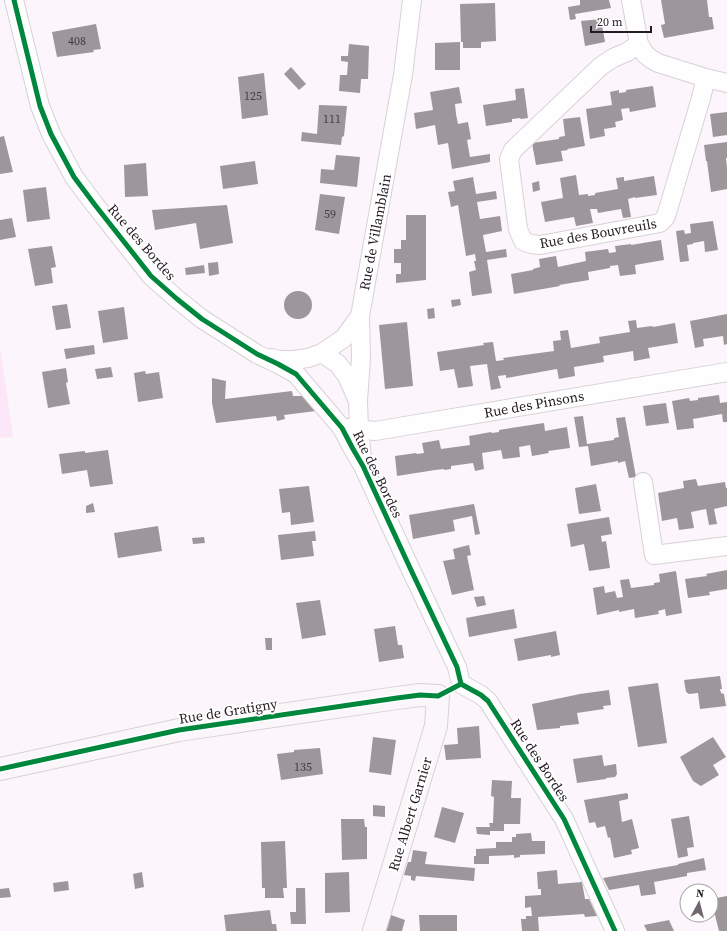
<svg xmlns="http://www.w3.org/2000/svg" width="727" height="931" font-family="'Source Serif 4',serif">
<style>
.green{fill:#fbe7f7}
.building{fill:#9d979c}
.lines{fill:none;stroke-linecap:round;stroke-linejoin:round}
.street-casing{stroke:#d8d1d7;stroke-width:20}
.secondary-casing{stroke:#d8d1d7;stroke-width:24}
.street{stroke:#fffefe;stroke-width:18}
.secondary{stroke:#fbf6fa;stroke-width:22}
.cycleway-casing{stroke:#fff;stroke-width:8}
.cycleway{stroke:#00873e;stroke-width:5}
.labels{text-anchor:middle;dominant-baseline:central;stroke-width:4;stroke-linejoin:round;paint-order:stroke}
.number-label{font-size:12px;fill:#423a40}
.street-label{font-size:14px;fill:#231b21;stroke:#fff}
</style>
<rect width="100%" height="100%" fill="#fcf5fb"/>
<!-- green -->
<path class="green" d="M 0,347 L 13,437 L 0,438 Z"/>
<!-- building -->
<path class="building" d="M 580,0 L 609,0 L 611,8 L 575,14 L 576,19 L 570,20 L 568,7 L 580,5 Z
M 661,0 L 707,0 L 709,17 L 712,17 L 714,29 L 664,38 L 661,25 L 665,24 Z
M 495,3 L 496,41 L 481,42 L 481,48 L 463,48 L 463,42 L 461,42 L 460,4 Z
M 601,19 L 605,42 L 585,46 L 581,21 Z
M 96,24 L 101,49 L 93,50 L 94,52 L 57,57 L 52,32 Z
M 460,42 L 460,70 L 435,70 L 435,43 Z
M 349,44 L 369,46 L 368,79 L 361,79 L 360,93 L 339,91 L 340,75 L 347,75 L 348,62 L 341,61 L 341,56 L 348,56 Z
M 291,67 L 306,84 L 299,90 L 284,74 Z
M 264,73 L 268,115 L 242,119 L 238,77 Z
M 653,86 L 656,107 L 630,112 L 629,108 L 621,109 L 623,120 L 615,122 L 616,127 L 604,129 L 605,136 L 590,139 L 586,109 L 612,105 L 610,92 L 619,90 L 619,93 L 626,92 L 626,90 Z
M 459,87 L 462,103 L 455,104 L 456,114 L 458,124 L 468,122 L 471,139 L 467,140 L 470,157 L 490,154 L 490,162 L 452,169 L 448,143 L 438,145 L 435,125 L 416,129 L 414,113 L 433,110 L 430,92 Z
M 524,88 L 528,118 L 521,119 L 520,118 L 512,119 L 512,122 L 486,126 L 483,105 L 516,100 L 515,89 Z
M 319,105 L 347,106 L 344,136 L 342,137 L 341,145 L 301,141 L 302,132 L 317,134 Z
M 727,112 L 727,135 L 713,137 L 710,114 Z
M 580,117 L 585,146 L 567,149 L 568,150 L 561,151 L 563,161 L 536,165 L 532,143 L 559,139 L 559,137 L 565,136 L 563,119 Z
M 4,136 L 13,172 L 0,174 L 0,137 Z
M 727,142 L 727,158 L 726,158 L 727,168 L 727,189 L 711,192 L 707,161 L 706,161 L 704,145 Z
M 336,155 L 360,157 L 357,187 L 320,183 L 321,169 L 334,170 Z
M 255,161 L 258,184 L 223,189 L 220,166 Z
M 146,163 L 148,196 L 125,197 L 124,165 Z
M 576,175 L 579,195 L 588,194 L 588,196 L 595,195 L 595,193 L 618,189 L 616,178 L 624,177 L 624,181 L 654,176 L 657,195 L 635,198 L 635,197 L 628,199 L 631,217 L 623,218 L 621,209 L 598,213 L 597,209 L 590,209 L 593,223 L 576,226 L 574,217 L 545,222 L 541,202 L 563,198 L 560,178 Z
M 473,177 L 476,194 L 496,191 L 497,199 L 477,202 L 480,219 L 500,216 L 502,231 L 483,235 L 486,252 L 506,249 L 507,257 L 487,260 L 492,293 L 472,296 L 469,272 L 476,270 L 474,261 L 476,261 L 475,254 L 466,256 L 458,205 L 451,207 L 448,192 L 455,191 L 453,181 Z
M 539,181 L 540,190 L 533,192 L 532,183 Z
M 46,187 L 50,219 L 27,222 L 23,190 Z
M 320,194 L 345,197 L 339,234 L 315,230 Z
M 227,205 L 233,243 L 200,249 L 196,223 L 155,230 L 152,210 Z
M 406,215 L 426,215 L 426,280 L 396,283 L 396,274 L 401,274 L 401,263 L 394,263 L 394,249 L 401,249 L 401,240 L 406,240 Z
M 12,218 L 16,237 L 0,240 L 0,220 Z
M 713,221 L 718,250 L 705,252 L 704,241 L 693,243 L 693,244 L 687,245 L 689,261 L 680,262 L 676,231 L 684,230 L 685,234 L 691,233 L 690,224 Z
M 661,240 L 664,260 L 635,265 L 636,274 L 620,276 L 618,265 L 610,266 L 610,268 L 588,272 L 589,280 L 559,285 L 560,286 L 514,294 L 511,274 L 533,270 L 533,269 L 540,267 L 539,259 L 556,256 L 558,267 L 586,261 L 585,252 L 608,249 L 609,253 L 616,252 L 615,246 L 631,244 L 631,245 Z
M 52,246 L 56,267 L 51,268 L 53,283 L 35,286 L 28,249 Z
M 218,262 L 219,274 L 209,276 L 208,263 Z
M 204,265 L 205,273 L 186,275 L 185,268 Z
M284 305a14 14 0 1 1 28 0a14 14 0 1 1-28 0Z
M 460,299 L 461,305 L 452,307 L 451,300 Z
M 67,304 L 71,328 L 56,330 L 52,306 Z
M 124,307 L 128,339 L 103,343 L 98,311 Z
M 434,308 L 435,318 L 428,319 L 427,309 Z
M 727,314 L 727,344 L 724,345 L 723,336 L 703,339 L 704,346 L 695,348 L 690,321 Z
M 636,320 L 637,328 L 652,326 L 653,327 L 675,323 L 678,343 L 648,348 L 650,358 L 634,361 L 633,351 L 603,356 L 604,362 L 574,367 L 575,376 L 559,379 L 557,369 L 506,378 L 506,375 L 498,376 L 501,388 L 491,390 L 487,364 L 470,366 L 473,386 L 466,387 L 458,388 L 454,369 L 440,371 L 437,352 L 484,345 L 483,343 L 493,342 L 496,361 L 504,360 L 503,358 L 554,351 L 553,341 L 561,340 L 560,331 L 568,330 L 571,348 L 600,343 L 599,337 L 630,332 L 628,321 Z
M 407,322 L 413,386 L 385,389 L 379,325 Z
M 94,345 L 95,354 L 66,359 L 64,349 Z
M 111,367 L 113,377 L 97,379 L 95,369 Z
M 66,368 L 68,382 L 66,383 L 70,404 L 48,408 L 42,372 Z
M 145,371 L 146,374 L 159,372 L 163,398 L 138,402 L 134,373 Z
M 212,378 L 226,381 L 225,399 L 292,391 L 293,396 L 302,396 L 316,411 L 284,415 L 285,419 L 277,421 L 276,416 L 216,423 L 212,403 Z
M 719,395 L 720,403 L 727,402 L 727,422 L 723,422 L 722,414 L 693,419 L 694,428 L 677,430 L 672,401 L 689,398 L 690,401 L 698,400 L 698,398 Z
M 666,403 L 669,423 L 646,426 L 643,406 Z
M 583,416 L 587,444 L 614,440 L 614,438 L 619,437 L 616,418 L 625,417 L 636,477 L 629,478 L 625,461 L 618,463 L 618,461 L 591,466 L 588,446 L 579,447 L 574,417 Z
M 544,423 L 545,431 L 567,427 L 570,448 L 548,451 L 549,453 L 532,456 L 530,445 L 519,447 L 520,457 L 503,459 L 501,450 L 482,453 L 484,469 L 475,471 L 473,463 L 451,466 L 451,469 L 444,470 L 444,469 L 435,470 L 397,476 L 395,456 L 416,453 L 417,454 L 424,453 L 422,443 L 439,440 L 441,449 L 470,445 L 469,436 L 491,432 L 492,433 L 499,432 L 499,430 Z
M 108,450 L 113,484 L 90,487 L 87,470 L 62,474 L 59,454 L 85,451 L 85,453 Z
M 696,479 L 698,486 L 725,482 L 726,488 L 727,488 L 727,506 L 714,509 L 717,524 L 709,525 L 706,509 L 691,512 L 694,528 L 679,530 L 677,518 L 662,521 L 658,493 L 684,488 L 683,481 Z
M 596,484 L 601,511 L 579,514 L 575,488 Z
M 309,486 L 314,522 L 291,525 L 290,512 L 282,513 L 279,489 Z
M 93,503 L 95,512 L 86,513 L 86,506 Z
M 474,504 L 480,534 L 475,535 L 472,516 L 453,520 L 455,531 L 413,539 L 409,515 Z
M 609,517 L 612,534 L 601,536 L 602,542 L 606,541 L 610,568 L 589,571 L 584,544 L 571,547 L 567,524 Z
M 158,526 L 162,551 L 118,558 L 114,533 Z
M 315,531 L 316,541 L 312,541 L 314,556 L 281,560 L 278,535 Z
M 204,537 L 205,543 L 193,544 L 192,538 Z
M 469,545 L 471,555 L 467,556 L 474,590 L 452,595 L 443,561 L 455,559 L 453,549 Z
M 727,570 L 727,589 L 709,592 L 710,595 L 688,598 L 685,579 L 707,576 L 706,574 Z
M 676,571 L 682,613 L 666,616 L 665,609 L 658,611 L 659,614 L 635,618 L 634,609 L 619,612 L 619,610 L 597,615 L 593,588 L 604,586 L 605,593 L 615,591 L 617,598 L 623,597 L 620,580 L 629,579 L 631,588 L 654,585 L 654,583 L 660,582 L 659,574 Z
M 484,596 L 486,605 L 477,607 L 474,597 Z
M 320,600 L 326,635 L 302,639 L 296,603 Z
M 514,609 L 517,628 L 469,637 L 466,618 Z
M 395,626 L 398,645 L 402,645 L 404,658 L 379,662 L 374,629 Z
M 556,631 L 560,655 L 551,657 L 551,655 L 518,661 L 514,639 Z
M 265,638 L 272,638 L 272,650 L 266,650 Z
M 720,676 L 722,689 L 720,689 L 721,693 L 724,694 L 726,706 L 700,709 L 698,693 L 689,694 L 686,692 L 684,680 Z
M 658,683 L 667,743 L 638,747 L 628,687 Z
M 609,690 L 611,705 L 603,706 L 604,709 L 577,713 L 579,724 L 560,726 L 560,728 L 537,730 L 532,704 L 580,694 Z
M 479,726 L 481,758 L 446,760 L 444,745 L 458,744 L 457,728 Z
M 373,737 L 396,740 L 391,775 L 369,772 Z
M 713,737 L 726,757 L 713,765 L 719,775 L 701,786 L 693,781 L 680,757 Z
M 320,748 L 323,774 L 281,780 L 277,754 L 294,752 L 294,750 Z
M 602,755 L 604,766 L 616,764 L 617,774 L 615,777 L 606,778 L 606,779 L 577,783 L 573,759 Z
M 492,780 L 512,781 L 511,798 L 521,798 L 520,824 L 504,824 L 504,831 L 490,831 L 490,835 L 477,834 L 476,827 L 490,827 L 489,823 L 493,823 L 494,797 L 491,796 Z
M 627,793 L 627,794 L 628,794 L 628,799 L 619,801 L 622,822 L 632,819 L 639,848 L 631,850 L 632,854 L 614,858 L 610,837 L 608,838 L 605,826 L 597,828 L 595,822 L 589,823 L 584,800 Z
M 373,805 L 385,806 L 385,817 L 373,816 Z
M 442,807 L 464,813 L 455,843 L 434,837 Z
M 689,816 L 694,847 L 687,848 L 688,856 L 678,858 L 671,819 Z
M 341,819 L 364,819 L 365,827 L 367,827 L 367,859 L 342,860 Z
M 531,833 L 532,841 L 545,841 L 545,854 L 520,855 L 520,857 L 514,858 L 514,855 L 489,856 L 489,864 L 474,864 L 474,856 L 476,856 L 476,849 L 496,848 L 496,842 L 512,842 L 512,837 L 516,837 L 516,834 Z
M 285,841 L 287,888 L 283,888 L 284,898 L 265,898 L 265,888 L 262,888 L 261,842 Z
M 413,850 L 427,852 L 425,864 L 475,868 L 474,881 L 416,876 L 415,881 L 411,880 L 411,876 L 404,875 L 408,862 L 411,862 Z
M 704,858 L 706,870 L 687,873 L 687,876 L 654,882 L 656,894 L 641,896 L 639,885 L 609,890 L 603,878 L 678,865 L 678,864 Z
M 557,870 L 558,884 L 582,882 L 585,899 L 589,899 L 597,916 L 585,917 L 584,914 L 538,917 L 539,931 L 522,931 L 521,919 L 526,919 L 526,916 L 532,916 L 531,907 L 525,908 L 525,896 L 541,895 L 541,889 L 538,889 L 537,872 Z
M 142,872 L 144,887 L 135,889 L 133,874 Z
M 349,872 L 350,912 L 325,913 L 325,873 Z
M 68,881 L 69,890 L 54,892 L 53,883 Z
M 9,888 L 11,897 L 0,898 L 0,889 Z
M 296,888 L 305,888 L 306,924 L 291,924 L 290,912 L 296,912 Z
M 727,896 L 727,931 L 719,931 L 711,899 Z
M 270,910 L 272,924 L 276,924 L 277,931 L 226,931 L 224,915 Z
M 391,915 L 405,920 L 402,931 L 385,931 Z
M 419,915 L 457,915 L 457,931 L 420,931 Z
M 669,920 L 674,931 L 647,931 L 644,925 Z"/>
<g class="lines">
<defs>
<path id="street" d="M 14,0 L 40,106 L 51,134 L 74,177 L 95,205 L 151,276 L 177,299 L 202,319 L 257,354 L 278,364 L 296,374 L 342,428 L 353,449 L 363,466 L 411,570 L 457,667 L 461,684
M 631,0 L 639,44 L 645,54 L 651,59 L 658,63 L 706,78 L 727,83
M 639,44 L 627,52 L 613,58 L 601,66 L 513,150 L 509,159 L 511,175 L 518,229 L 523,241 L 531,244 L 540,245 L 660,223 L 665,218 L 667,213 L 701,98 L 706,78
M 322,353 L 338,364 L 347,376 L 357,399
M 272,358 L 279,360 L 293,360 L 308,358 L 322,353 L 344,338 L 360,316
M 348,428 L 375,431 L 727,372
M 362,458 L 359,429 L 358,401 L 361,358 L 360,316 L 403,75 L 412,0
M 643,482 L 654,555 L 727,546
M 461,684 L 481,695 L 488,701 L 564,819 L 615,931"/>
<path id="secondary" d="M 0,769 L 179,730 L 397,698 L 420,695 L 438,696 L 436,726 L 374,931"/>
</defs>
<!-- street casing -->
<use href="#street" class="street-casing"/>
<!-- secondary casing -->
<use href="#secondary" class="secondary-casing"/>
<!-- street -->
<use href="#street" class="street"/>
<!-- secondary -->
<use href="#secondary" class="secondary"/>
<defs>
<path id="cycleway" d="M 14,0 L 40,106 L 51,134 L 74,177 L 95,205 L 151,276 L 177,299 L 202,319 L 257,354 L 278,364 L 296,374 L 342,428 L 353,449 L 363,466 L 411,570 L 457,667 L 461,684
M 461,684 L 481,695 L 488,701 L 564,819 L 615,931
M 0,769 L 179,730 L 397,698 L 420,695 L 438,696 L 461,684"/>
</defs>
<!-- cycleway casing -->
<use href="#cycleway" class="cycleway-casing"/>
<!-- cycleway -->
<use href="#cycleway" class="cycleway"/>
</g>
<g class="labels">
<!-- number labels -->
<g class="number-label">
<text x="77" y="41">408</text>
<text x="253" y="96">125</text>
<text x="332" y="119">111</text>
<text x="330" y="214">59</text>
<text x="303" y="767">135</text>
</g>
<!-- street labels -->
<g class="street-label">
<text transform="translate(375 232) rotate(-79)">Rue de Villamblain</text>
<text transform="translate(598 233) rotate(-10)">Rue des Bouvreuils</text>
<text transform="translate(142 242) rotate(49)">Rue des Bordes</text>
<text transform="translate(534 404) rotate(-10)">Rue des Pinsons</text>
<text transform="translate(378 474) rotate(64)">Rue des Bordes</text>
<text transform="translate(228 711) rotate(-9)">Rue de Gratigny</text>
<text transform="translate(540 760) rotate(57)">Rue des Bordes</text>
<text transform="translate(410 814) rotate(-73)">Rue Albert Garnier</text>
</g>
</g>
<!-- north arrow -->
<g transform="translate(699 903) rotate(7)"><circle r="19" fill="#ffffff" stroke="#a7a4a6"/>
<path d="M0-3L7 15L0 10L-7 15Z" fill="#6f676d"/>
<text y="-6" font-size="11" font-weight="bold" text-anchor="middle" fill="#231b21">N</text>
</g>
<!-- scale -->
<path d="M591 26v6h60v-6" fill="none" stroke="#231b21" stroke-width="2"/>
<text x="597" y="26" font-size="12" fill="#231b21" stroke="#ffffff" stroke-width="3" paint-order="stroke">20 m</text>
</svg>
